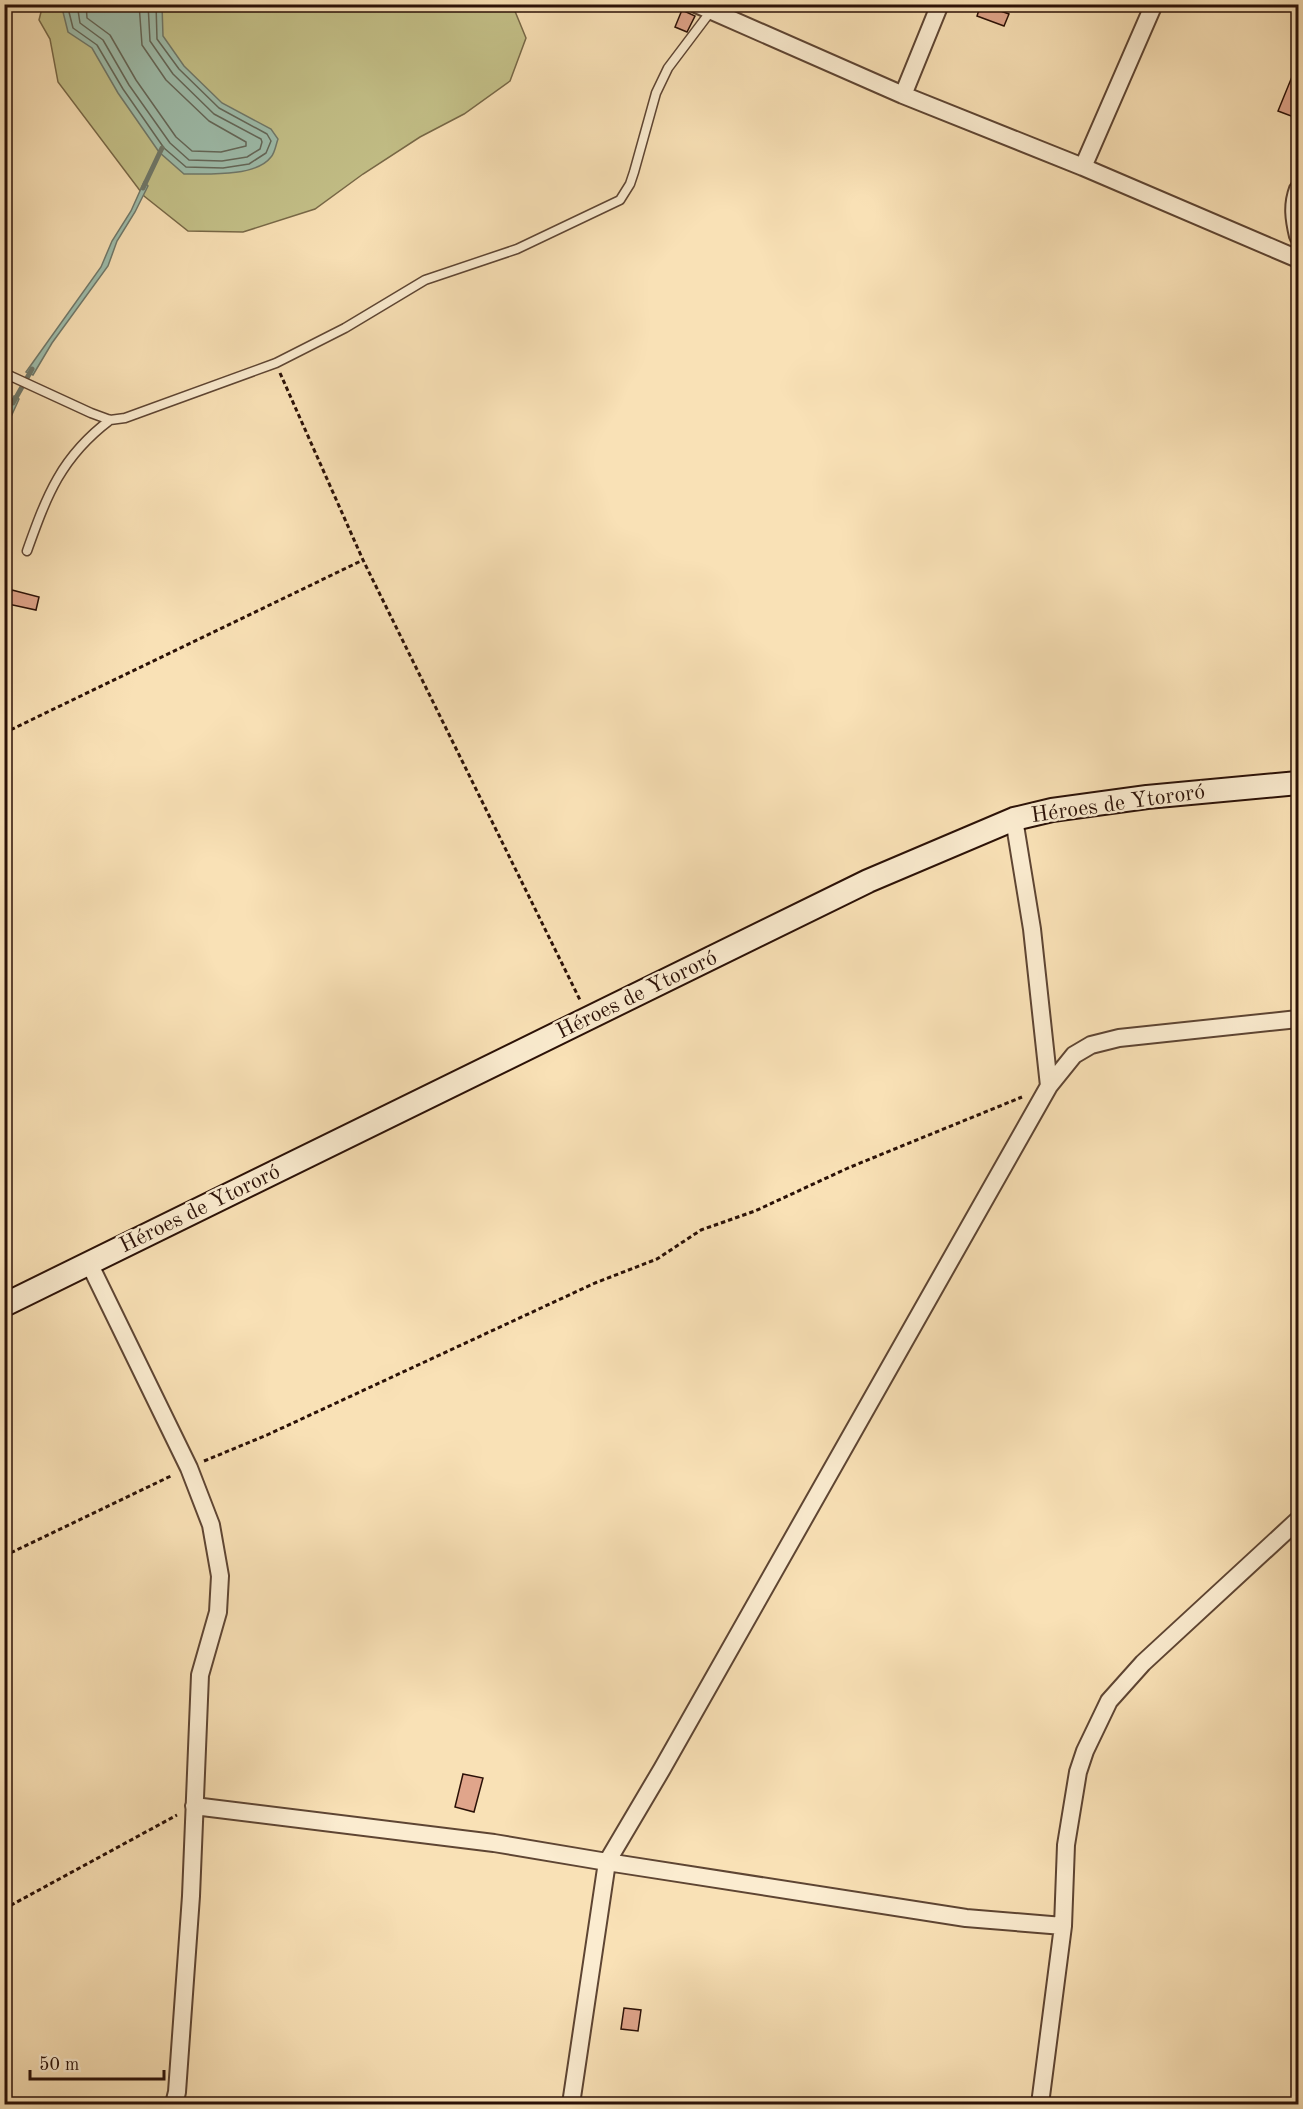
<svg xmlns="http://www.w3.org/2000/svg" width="1303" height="2109" font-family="'Old Standard TT',serif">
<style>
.green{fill:#c4c189;stroke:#786948;stroke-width:1.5}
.water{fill:#9ebead;stroke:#70796b;stroke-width:1.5}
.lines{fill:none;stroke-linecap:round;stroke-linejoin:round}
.shore{stroke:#64685a;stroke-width:1.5}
.stream{stroke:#70796b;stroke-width:5}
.building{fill:#e0a58b;stroke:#2b1107;stroke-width:1.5}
.lane-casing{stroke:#5e4533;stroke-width:11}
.street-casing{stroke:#5e4533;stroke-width:20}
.secondary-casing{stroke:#2b1107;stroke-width:26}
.path{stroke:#2b1107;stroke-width:3;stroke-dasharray:4.5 3;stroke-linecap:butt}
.lane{stroke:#fbecd0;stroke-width:8}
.street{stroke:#fbecd0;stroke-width:16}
.secondary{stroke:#fbecd0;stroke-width:22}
.labels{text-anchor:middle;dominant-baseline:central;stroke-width:5;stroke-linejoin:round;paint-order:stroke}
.street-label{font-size:22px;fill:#2b1107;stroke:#fbecd0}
</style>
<rect width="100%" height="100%" fill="#f9e1b6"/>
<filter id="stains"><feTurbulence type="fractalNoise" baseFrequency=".00333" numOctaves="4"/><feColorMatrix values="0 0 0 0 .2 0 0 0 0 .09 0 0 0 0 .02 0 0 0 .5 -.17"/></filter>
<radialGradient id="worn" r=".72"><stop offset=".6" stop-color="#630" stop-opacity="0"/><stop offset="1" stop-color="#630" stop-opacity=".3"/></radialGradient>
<!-- green -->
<path class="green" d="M 43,4 L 512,4 L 526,38 L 510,81 L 464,114 L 420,137 L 363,174 L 315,209 L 243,232 L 188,231 L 144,196 L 58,82 L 50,39 L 39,20 Z"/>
<!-- water -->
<path class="water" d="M 64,4 L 162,5 L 163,36 L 184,66 L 222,103 L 271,129 L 278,139 C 276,144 275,153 271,157 C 256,177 207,174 184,174 L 159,152 L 118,93 L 92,48 L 68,32 L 63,12 Z
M 144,182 L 148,186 L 135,212 L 117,241 L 108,266 L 52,343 L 33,375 L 26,372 L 101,267 L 112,241 L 131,211 Z
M 14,396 L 19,399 L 5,430 L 5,417 Z"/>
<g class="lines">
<!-- shore -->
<path class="shore" d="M 69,4 L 69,12 L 73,28 L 97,45 L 123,89 L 164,148 L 186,167 L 223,168 L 249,164 L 266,153 L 271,141 L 267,134 L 219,108 L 179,69 L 157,39 L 156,4
M 77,4 L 80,23 L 103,40 L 129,85 L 170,143 L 189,160 L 222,161 L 247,157 L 260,149 L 262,142 L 261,139 L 214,114 L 173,74 L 150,41 L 148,4
M 86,4 L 87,18 L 110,35 L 136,80 L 176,137 L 192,151 L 221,152 L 246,146 L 246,142 L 209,121 L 166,80 L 142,45 L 139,4"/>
<!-- stream -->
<path class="stream" d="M 143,188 L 162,148
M 13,403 L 32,369"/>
</g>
<!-- building -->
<path class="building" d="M 981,4 L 1009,14 L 1004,26 L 977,16 Z
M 682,10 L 695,16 L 687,32 L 675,27 Z
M 1298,62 L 1299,63 L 1299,119 L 1278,111 Z
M 12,590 L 39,597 L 36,610 L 8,604 Z
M 463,1774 L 483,1778 L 474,1812 L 455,1807 Z
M 624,2008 L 641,2010 L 638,2031 L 621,2029 Z"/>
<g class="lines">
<defs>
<path id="lane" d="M 4,373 L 91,413 L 110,420 L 125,418 L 276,363 L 345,328 L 425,280 L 517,249 L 620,200 L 630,184 L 634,172 L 656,93 L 668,68 L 711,11
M 27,551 C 47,495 61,457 110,420"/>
<path id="street" d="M 696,4 L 903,95 L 1083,167 L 1298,259
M 903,95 L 940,4
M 1083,167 L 1154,4
M 1298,189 C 1292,205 1294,219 1298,236
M 1014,819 L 1032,929 L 1049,1086
M 89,1263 L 189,1468 L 211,1525 L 220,1576 L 218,1612 L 200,1675 L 191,1896 L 177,2092 L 174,2104
M 194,1806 L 494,1843 L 607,1862 L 966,1918 L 1063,1926
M 571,2104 L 607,1862 L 662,1769 L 1049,1086 L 1074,1055 L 1091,1045 L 1119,1038 L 1298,1019
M 1040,2104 L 1063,1926 L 1066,1845 L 1078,1772 L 1085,1751 L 1109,1701 L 1143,1663 L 1298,1520"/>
<path id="secondary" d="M 4,1305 L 868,881 L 1014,819 L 1052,810 L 1147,797 L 1298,783"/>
</defs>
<!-- lane casing -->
<use href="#lane" class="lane-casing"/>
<!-- street casing -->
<use href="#street" class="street-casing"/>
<!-- secondary casing -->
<use href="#secondary" class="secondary-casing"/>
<!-- path -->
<path class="path" d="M 280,373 L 363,560 L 580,1000
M 4,733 L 363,560
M 204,1461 L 267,1435 L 595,1283 L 657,1259 L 701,1230 L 755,1211 L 848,1168 L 1022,1097
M 4,1556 L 173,1475
M 4,1909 L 177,1815"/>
<!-- lane -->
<use href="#lane" class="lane"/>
<!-- street -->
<use href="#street" class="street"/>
<!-- secondary -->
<use href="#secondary" class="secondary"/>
</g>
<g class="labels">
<!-- street labels -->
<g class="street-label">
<text transform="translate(1118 804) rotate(-8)">Héroes de Ytororó</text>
<text transform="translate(637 995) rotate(-26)">Héroes de Ytororó</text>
<text transform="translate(200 1209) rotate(-26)">Héroes de Ytororó</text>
</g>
</g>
<!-- margin -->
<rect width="1303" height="2109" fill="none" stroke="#f9e1b6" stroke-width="24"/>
<rect x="6" y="6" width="1291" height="2097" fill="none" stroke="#2b1107" stroke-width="3"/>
<rect x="12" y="12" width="1279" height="2085" fill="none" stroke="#2b1107" stroke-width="1.5"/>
<!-- scale -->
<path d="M30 2070v9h134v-9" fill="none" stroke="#2b1107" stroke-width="3"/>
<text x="39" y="2070" font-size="18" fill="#2b1107" stroke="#fbecd0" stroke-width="4.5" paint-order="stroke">50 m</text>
<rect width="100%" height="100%" filter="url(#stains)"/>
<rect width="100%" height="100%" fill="url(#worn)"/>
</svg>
